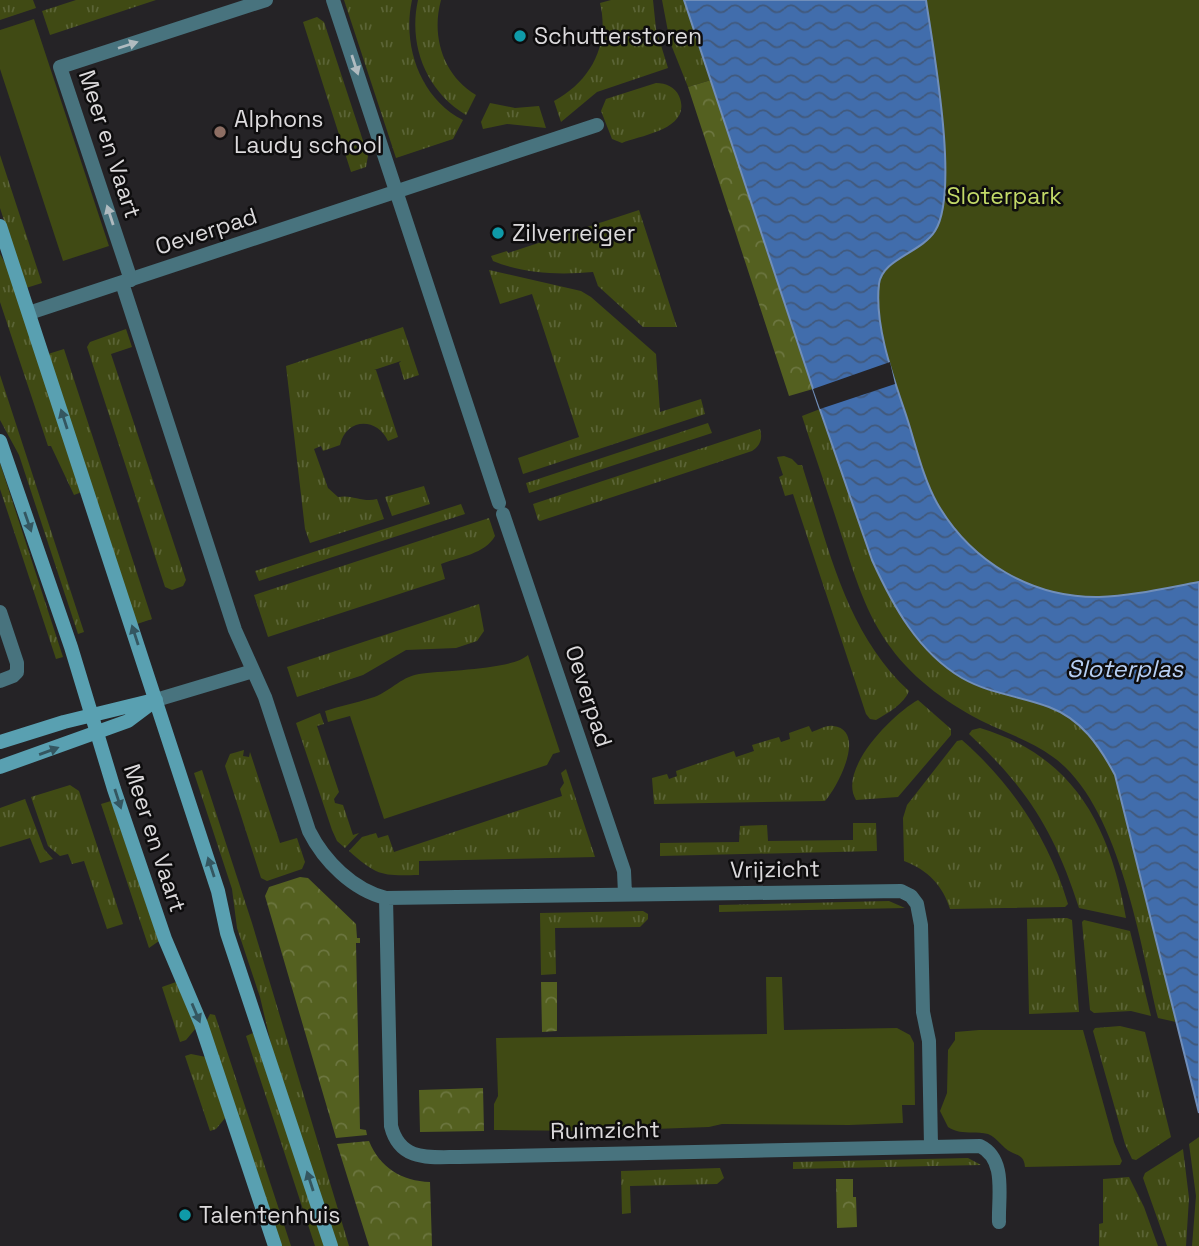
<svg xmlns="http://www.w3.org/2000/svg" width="1199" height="1246" font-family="'Space Grotesk',sans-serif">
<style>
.grass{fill:url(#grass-tufts)}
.forest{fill:url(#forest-crowns)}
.green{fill:#404a14}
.water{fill:url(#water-waves);stroke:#708eba;stroke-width:2}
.pier{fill:#252326}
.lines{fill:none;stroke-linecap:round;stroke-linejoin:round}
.street{stroke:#48737e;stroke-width:14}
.secondary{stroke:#59a0b1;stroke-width:14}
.oneway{fill:#b0bbc0}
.oneway2{fill:#345660}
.culture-dot{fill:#0f9aa8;stroke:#0e0d0e;stroke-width:2.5}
.education-dot{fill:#8d6e63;stroke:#0e0d0e;stroke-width:2.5}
.labels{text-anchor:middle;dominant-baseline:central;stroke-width:5;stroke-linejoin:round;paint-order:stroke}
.poi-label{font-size:23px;fill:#dcdadc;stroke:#0e0d0e;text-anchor:start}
.street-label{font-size:23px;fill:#dcdadc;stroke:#0e0d0e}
.park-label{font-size:23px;fill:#c2d968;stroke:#0e0d0e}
.water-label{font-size:24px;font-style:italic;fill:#b7cff3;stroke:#0e0d0e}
</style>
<defs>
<pattern id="grass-tufts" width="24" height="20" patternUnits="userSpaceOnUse" patternTransform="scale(1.75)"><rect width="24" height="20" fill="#404a14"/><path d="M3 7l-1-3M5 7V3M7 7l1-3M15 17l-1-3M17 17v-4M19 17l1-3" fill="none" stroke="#5b6436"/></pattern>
<pattern id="forest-crowns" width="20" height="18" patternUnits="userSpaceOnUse" patternTransform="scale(1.75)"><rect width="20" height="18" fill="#546020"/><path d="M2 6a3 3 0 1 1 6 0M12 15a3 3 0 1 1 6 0" fill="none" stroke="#6c7640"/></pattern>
<pattern id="water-waves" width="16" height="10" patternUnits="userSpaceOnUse" patternTransform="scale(1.75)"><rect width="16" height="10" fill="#416dac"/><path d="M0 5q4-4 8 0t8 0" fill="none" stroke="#41597c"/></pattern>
</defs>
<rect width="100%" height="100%" fill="#252326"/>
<!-- grass -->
<path class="grass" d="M 0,0 L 33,0 L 36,8 L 0,20 Z
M 76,0 L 156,0 L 50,35 L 42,11 Z
M 344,0 L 412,0 C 402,45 420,98 463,120 L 453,139 L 396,158 Z
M 418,0 L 441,0 C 431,36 443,75 476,95 L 466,115 C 426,91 408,45 418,0 Z
M 611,0 L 653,0 L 656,29 L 668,68 L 597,92 L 561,122 L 554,101 C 591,81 610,45 600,3 Z
M 662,0 L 684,0 L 711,80 L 688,87 L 670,42 Z
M 317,17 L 324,22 L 368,156 L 366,167 L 351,172 L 303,22 Z
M 656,83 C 666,83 675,87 679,96 C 693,129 642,135 622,143 L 612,139 L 601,111 L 606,99 Z
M 490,103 L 515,108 L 539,106 L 546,128 L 507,124 L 483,129 L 481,122 Z
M 0,155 L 42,283 L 26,288 L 0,208 Z
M 639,210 L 677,327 L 643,327 L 598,286 L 593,272 C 560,275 524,274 493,261 L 491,256 L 507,251 L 508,253 Z
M 0,254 L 8,268 L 82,492 L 74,495 L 51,446 L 48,446 L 0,302 Z
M 489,270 L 581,291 L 591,297 L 656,354 L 660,412 L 701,399 L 705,414 L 523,474 L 518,458 L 579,437 L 532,294 L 500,304 Z
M 403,327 L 419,375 L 404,380 L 399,363 L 401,361 L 374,370 L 376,370 L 398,437 L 388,441 C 377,417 346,418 340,445 L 323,451 L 321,446 L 314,449 L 328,488 L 338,497 C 352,494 363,503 377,499 L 384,519 L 310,543 L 305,529 L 286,366 Z
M 126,329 L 132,347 L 111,354 L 186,580 L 183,586 L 172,590 L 165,587 L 87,347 L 90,342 Z
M 64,349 L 152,619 L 137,624 L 48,354 Z
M 0,375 L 84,632 L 78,634 L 19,455 L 0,420 Z
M 820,409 L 872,560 C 892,605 919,652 963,678 C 990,694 1020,696 1049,707 C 1082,719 1099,745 1115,775 L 1176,1022 L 1158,1018 C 1140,942 1119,804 1053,757 C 1033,742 1009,734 986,723 C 951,706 914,680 891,648 C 866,615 855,576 842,537 C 829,496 815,456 802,416 Z
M 708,423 L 712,433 L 529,493 L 526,483 Z
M 760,429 C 763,439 760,446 752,451 L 540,521 L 538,520 L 533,504 Z
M 784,456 L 792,459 L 798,465 L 802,465 C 828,545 845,632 909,691 C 904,704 888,713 876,720 L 870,719 L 866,714 L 793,494 L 785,496 L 779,477 L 783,475 L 777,457 Z
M 0,463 L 63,657 L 56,659 L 0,489 Z
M 424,486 L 430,504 L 392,516 L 385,497 Z
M 461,504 L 465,514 L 259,581 L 255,571 Z
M 489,518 L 495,536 C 485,554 459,557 441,564 L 445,579 L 268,637 L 254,595 Z
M 479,604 L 484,631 L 477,641 L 456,648 L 406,650 L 363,675 L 297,697 L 287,667 Z
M 918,700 L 951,729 L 951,735 L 898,797 L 856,800 C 837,769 894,713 918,700 Z
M 320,713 L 324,724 L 317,726 L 339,792 L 334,799 L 335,803 L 343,805 L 353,835 L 359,833 L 345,848 L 337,841 L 332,830 L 296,723 Z
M 809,726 L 812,732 C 818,730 826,725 833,726 C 868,730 837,788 825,801 L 654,804 L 652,778 L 667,774 L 669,779 L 677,776 L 676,771 L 734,751 L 736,757 L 754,751 L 752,745 L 779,737 L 781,742 L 790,739 L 789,733 Z
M 980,728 C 1074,756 1110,826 1126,918 L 1079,908 C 1055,833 1028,789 969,734 L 972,730 Z
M 962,740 C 1012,784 1049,839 1068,904 L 1065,907 L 950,909 C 943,886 928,870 904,861 L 903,818 L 907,805 L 957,741 Z
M 244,750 L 243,756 L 249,757 L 250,752 L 280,843 L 297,838 L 305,862 L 302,869 L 267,881 L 261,878 L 225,766 L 230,754 Z
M 566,769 L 595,857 L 419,861 L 419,875 C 382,876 377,876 349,851 L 362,837 L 376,833 L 378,838 L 388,835 L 394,852 L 562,796 L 560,789 L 564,783 L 561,773 Z
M 202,770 L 252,923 L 349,1246 L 337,1246 L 272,1048 L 260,997 L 237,928 L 232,889 L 194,773 Z
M 70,785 L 79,791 L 123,924 L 107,929 L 84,861 L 72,864 L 68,854 L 60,856 L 48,846 L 31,797 Z
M 25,799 L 44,849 L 53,859 L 40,863 L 30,838 L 0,847 L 0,808 Z
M 111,801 L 159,941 L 149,948 L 101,804 Z
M 853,823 L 876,823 L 877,851 L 660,856 L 660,843 L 739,842 L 740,826 L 767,825 L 768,841 L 853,840 Z
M 889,901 L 905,908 L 719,912 L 719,905 Z
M 643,911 L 648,914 L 648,919 L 640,927 L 555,928 L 556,974 L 541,975 L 540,913 Z
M 1067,918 L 1072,920 L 1079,1012 L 1029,1014 L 1027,919 Z
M 1084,920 L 1130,931 L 1151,1016 L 1131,1011 L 1094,1013 L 1090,1010 L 1082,922 Z
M 176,982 L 196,1028 L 186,1040 L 180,1042 L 162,987 Z
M 210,1014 L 215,1015 L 291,1246 L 280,1246 L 206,1022 Z
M 1120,1026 L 1145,1032 L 1171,1137 L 1136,1160 L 1132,1159 L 1125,1144 L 1093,1031 L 1095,1028 Z
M 253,1033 L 326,1246 L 315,1246 L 246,1036 Z
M 191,1054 L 206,1057 L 226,1117 L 216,1129 L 210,1131 L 185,1056 Z
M 1199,1137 L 1199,1246 L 1192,1246 L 1196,1196 L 1189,1144 Z
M 1183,1149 L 1189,1198 L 1186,1246 L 1167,1246 L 1143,1178 L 1145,1173 Z
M 968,1158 L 981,1165 L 793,1169 L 793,1162 Z
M 720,1168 L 724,1178 L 717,1184 L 630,1186 L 631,1213 L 622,1214 L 621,1171 Z
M 1129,1177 L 1144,1207 L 1158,1246 L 1099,1246 L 1099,1224 L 1103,1223 L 1103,1179 Z"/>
<!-- forest -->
<path class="forest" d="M 711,80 L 813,389 L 789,396 L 688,87 Z
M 300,877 L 308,878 L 356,924 L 357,938 L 360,938 L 360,943 L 356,943 L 360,1129 L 366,1130 L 367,1135 L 336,1138 L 265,896 L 269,887 Z
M 541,982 L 557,982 L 557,1031 L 542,1032 Z
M 483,1088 L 484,1131 L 420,1132 L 419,1090 Z
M 369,1141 C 380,1168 402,1181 430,1182 L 432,1246 L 369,1246 L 337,1144 Z
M 836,1179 L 853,1179 L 853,1197 L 856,1197 L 857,1227 L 837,1228 Z"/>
<!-- green -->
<path class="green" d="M 735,0 L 1199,0 L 1199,878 L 1107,635 L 904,524 Z
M 34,19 L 109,246 L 63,261 L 0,69 L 0,30 Z
M 528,655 L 560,752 L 553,754 L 547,765 L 384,819 L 350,716 L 328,722 L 325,711 C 340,706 356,703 371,698 C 389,693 400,677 419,674 C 443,670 512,670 528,655 Z
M 766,977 L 782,977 L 784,1030 L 897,1028 L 910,1035 L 914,1043 L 915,1105 L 902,1105 L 903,1123 L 849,1125 L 722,1124 L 709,1127 L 600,1131 L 494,1130 L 494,1104 L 498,1096 L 496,1038 L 767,1034 Z
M 979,1030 L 1083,1030 L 1114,1142 L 1122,1161 L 1120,1165 L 1025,1167 C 1024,1156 1019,1156 1011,1152 C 1002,1148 998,1138 988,1134 C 974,1130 961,1136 948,1127 L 940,1111 L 947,1093 L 948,1050 L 955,1040 L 955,1032 Z"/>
<!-- water -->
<path class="water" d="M 684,0 L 926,0 C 933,48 960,192 935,231 C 921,253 882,259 879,284 C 874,326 894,379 907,418 C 916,446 923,478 937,503 C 971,562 1032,598 1099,597 C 1132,596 1166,588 1199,582 L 1199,1113 L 1115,775 C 1099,745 1081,719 1049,707 C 1020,696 990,694 962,678 C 918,652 893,606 872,560 L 818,404 Z"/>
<!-- pier -->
<path class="pier" d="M 890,362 L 895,384 L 820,409 L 813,389 Z"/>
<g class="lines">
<!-- street -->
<path class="street" d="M 333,0 L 499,503
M 131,280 L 60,67 L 266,0
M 122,283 L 235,630 L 265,697 L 309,831 C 324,861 353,890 386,898 L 901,891 L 911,896 L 917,904 L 921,925 L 923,1012 L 929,1041 L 931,1146
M 29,313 L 597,125
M 503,514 L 624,871 L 625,894
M 0,612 L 17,663 L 17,672 L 13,676 L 0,681
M 156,700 L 253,671
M 386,898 L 391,1126 C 400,1162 430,1157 459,1157 L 980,1146 C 1007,1159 998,1197 999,1222"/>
<!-- secondary -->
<path class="secondary" d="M 0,226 L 218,891 L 227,933 L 331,1246
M 0,441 L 71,647 L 114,789 L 165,939 L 201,1024 L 275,1246
M 0,742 L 64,722 L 150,701
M 0,767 L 128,721 L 156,700"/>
</g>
<!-- one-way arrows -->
<defs><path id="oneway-solid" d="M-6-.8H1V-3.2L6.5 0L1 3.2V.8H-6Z" transform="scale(1.75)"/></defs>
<g class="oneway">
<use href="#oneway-solid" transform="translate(128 45) rotate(-18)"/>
<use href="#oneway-solid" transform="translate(355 65) rotate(72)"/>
<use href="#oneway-solid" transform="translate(110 215) rotate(-108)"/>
</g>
<g class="oneway2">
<use href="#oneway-solid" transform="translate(64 419) rotate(-108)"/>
<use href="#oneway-solid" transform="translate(28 522) rotate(71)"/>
<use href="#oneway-solid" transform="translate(135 635) rotate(-108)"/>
<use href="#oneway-solid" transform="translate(49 751) rotate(-20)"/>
<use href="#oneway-solid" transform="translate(118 799) rotate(72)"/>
<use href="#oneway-solid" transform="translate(211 867) rotate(-108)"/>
<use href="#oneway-solid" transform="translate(196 1013) rotate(67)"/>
<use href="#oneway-solid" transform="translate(310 1181) rotate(-108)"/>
</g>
<!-- markers -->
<g class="culture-dot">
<circle cx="520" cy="36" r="7"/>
<circle cx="498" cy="233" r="7"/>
<circle cx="185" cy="1215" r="7"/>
</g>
<circle class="education-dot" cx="220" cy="132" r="7"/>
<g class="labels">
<!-- poi labels -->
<g class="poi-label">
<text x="534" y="36">Schutterstoren</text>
<text x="234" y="119">Alphons<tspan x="234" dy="26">Laudy school</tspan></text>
<text x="512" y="233">Zilverreiger</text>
<text x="199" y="1215">Talentenhuis</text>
</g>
<!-- street labels -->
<g class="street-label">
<text transform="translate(110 144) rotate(72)">Meer en Vaart</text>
<text transform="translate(206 231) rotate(-18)">Oeverpad</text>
<text transform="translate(589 696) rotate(72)">Oeverpad</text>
<text transform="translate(155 838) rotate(72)">Meer en Vaart</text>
<text transform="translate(775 869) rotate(-1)">Vrijzicht</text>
<text transform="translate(605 1130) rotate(-1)">Ruimzicht</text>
</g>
<!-- park labels -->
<g class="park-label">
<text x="1004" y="196">Sloterpark</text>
</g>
<!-- water labels -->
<g class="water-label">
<text x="1125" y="668">Sloterplas</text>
</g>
</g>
</svg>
